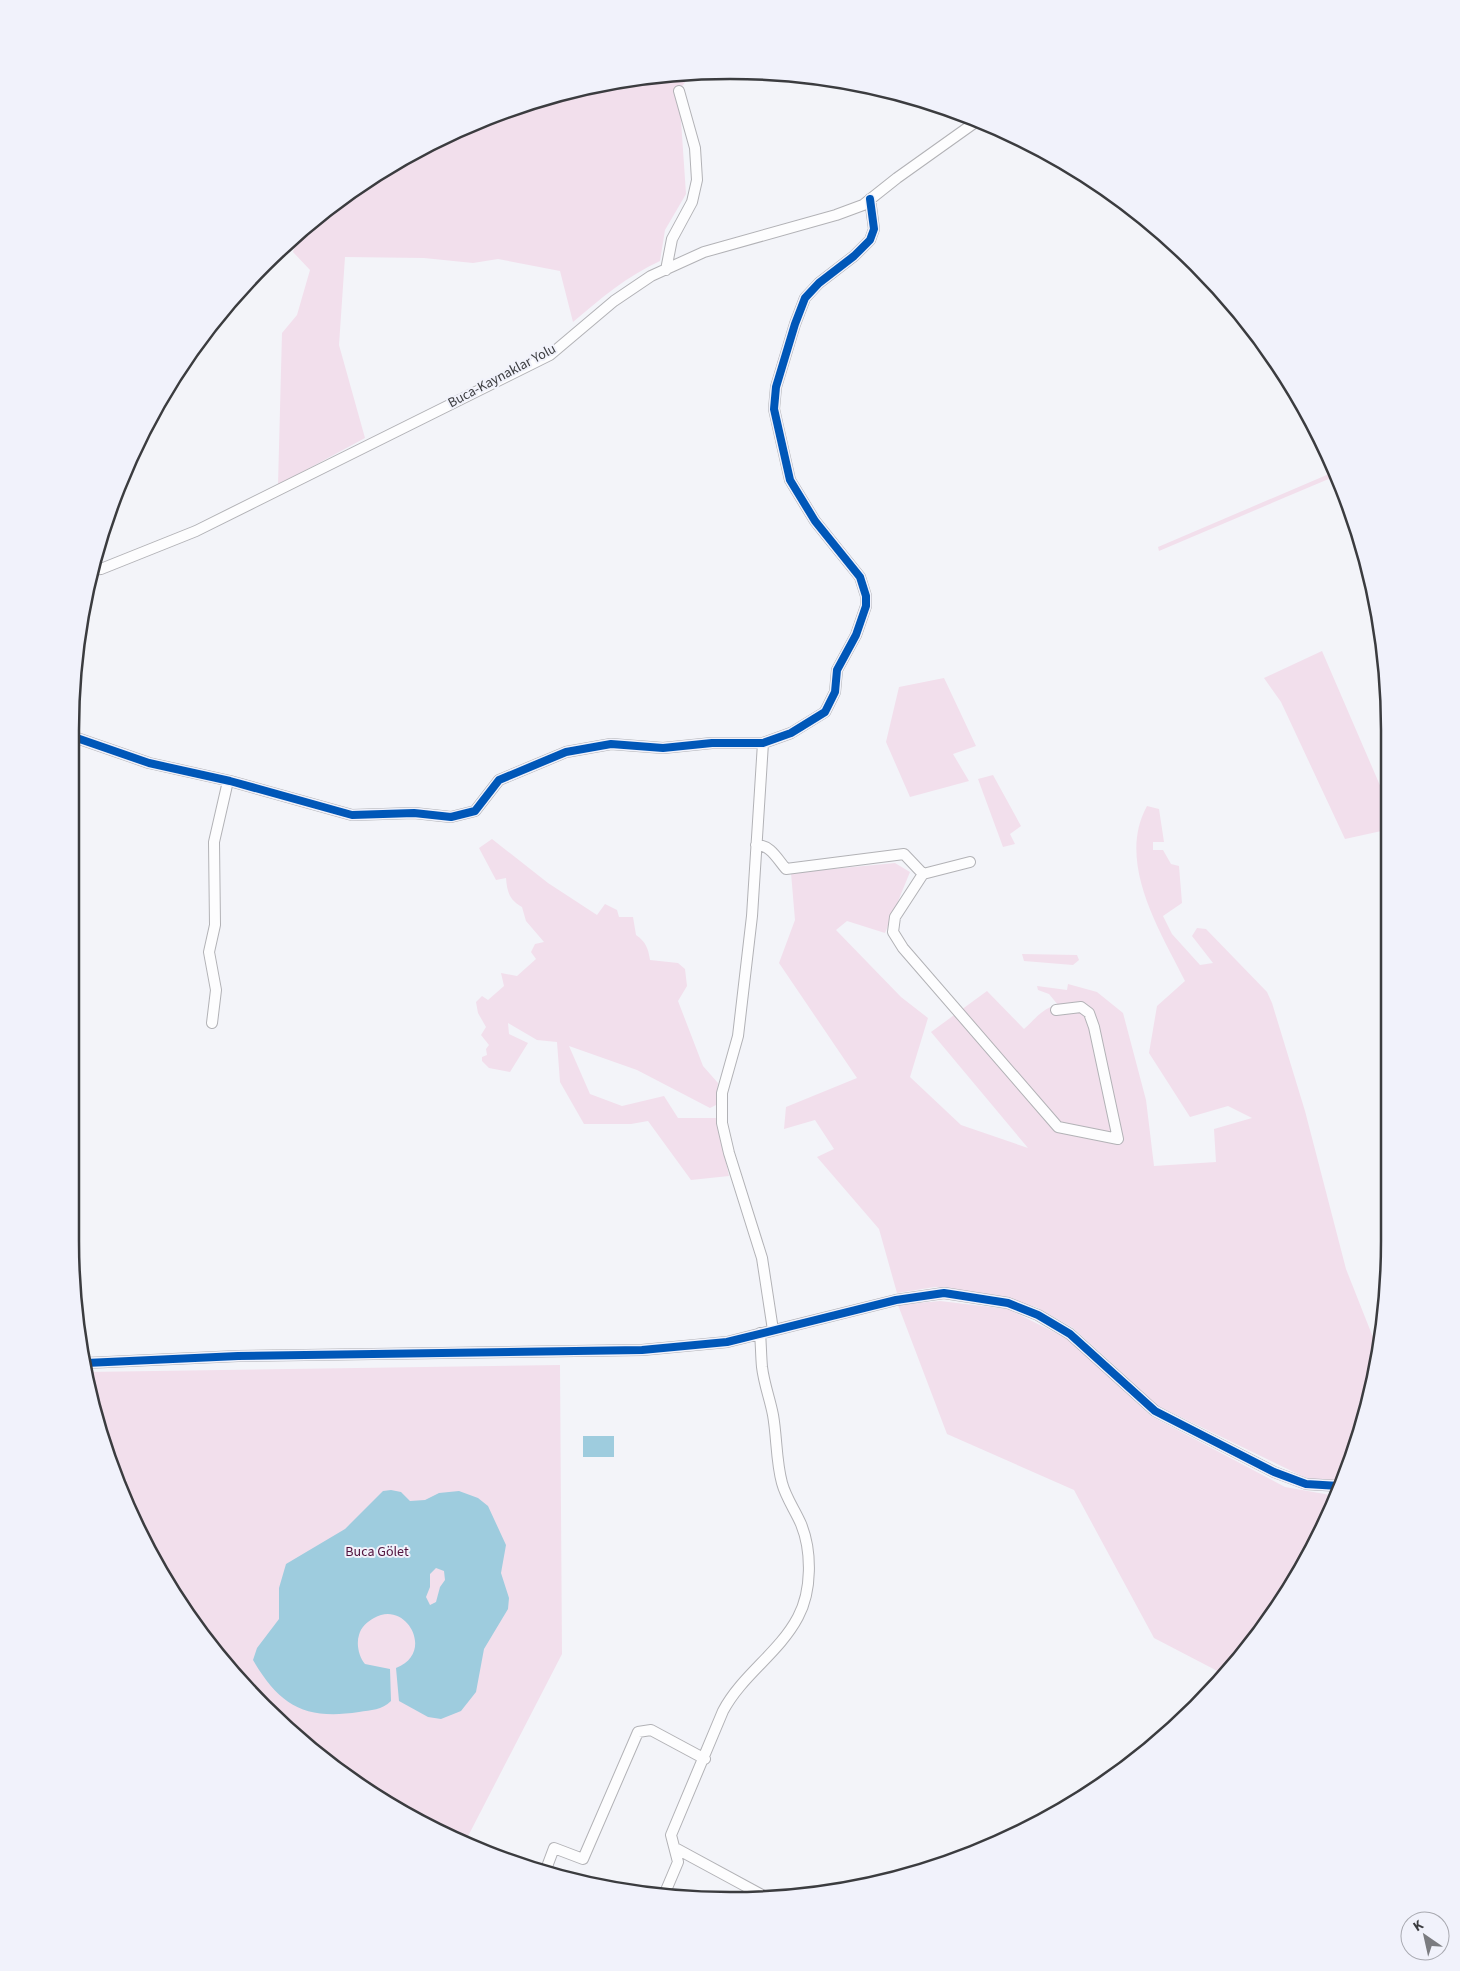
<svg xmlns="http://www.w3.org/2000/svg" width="1460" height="1971" font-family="'Source Sans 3',sans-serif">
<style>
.green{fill:#f2dfec}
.water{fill:#9eccde;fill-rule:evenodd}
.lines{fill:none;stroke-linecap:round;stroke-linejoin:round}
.minor-casing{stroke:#b2b2b6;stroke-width:12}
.minor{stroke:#fdfdfe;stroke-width:10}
.cycleway-casing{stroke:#f1f2fb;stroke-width:11}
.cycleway{stroke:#0057b8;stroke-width:8}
.labels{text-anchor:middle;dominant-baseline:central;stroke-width:4;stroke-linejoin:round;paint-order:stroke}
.street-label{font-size:14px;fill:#3b3c3f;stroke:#f1f2fb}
.park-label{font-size:14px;fill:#51133d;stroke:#f1f2fb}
.rim{fill:none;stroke:#3b3c3f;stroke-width:2.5}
</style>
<rect width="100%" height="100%" fill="#f3f4f9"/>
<!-- green -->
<path class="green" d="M 687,71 L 692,72 L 679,91 L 686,194 L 665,230 L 660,261 C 627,276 600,299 573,322 L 560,271 L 498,259 L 473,263 L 424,258 L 345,257 L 339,345 L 365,438 L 278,485 L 282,333 L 297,315 L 310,270 L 293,252 L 301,231 L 328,207 L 438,138 L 559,93 Z
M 1336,471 L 1338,475 L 1159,551 L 1158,547 Z
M 1322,651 L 1385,797 L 1386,830 L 1345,839 L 1281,702 L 1264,678 Z
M 944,678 L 976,746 L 953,754 L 969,781 L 910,797 L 886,742 L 899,687 Z
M 993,775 L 1021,826 L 1010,834 L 1015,844 L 1003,847 L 978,779 Z
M 1147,806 L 1159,809 L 1164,842 L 1153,842 L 1153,850 L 1163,850 L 1171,864 L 1179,866 L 1182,903 L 1163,916 L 1172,934 L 1200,965 L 1213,963 L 1192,936 L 1197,928 L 1206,929 L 1267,992 L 1272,1003 L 1305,1111 L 1346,1269 L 1378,1350 L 1367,1412 L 1341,1482 L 1308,1479 L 1158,1406 L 1073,1328 L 1036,1307 L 976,1292 L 935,1287 L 897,1293 L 879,1229 L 817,1157 L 834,1149 L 815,1120 L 784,1129 L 786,1107 L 857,1078 L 779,963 L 795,920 L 791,873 L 895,863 L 910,872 L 885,933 L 847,921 L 836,930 L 901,997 L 928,1018 L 910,1077 L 961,1125 L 1028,1148 L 931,1032 L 987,991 L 1024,1029 C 1034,1020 1045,1006 1058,1005 L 1049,994 L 1038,990 L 1037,986 L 1067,990 L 1068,984 L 1097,992 L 1123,1013 L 1146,1100 L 1154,1166 L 1216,1162 L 1214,1129 L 1252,1118 L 1228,1106 L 1190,1117 L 1149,1053 L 1157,1006 L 1185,981 C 1160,931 1116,862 1147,806 Z
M 492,839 L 548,883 L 597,915 L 605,904 L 617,910 L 619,917 L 633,917 L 636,935 C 646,942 648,948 650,960 L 678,963 L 685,969 L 687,986 L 678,1001 L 703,1066 L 718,1083 L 716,1105 L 710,1108 L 637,1070 L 569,1046 L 590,1094 L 622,1106 L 664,1096 L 678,1118 L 716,1118 L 729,1176 L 691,1180 L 648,1121 L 631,1124 L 584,1124 L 560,1082 L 557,1042 L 537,1040 L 508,1023 L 509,1034 L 528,1043 L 510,1072 L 489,1068 L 482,1061 L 482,1057 L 487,1055 L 486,1049 L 489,1045 L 481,1035 L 486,1027 L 478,1013 L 476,1002 L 482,996 L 488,1000 L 504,986 L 501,973 L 517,976 L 536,959 L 531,952 L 535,944 L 544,942 L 526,921 L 522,907 C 509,900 507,891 506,878 L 496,880 L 479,848 Z
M 1022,954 L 1077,955 L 1079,960 L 1073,965 L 1024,961 Z
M 940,1301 L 1008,1309 L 1068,1339 L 1151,1416 L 1285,1487 L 1336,1496 L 1322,1533 L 1227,1676 L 1154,1638 L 1074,1490 L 947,1434 L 898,1305 Z
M 560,1365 L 562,1654 L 464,1844 L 438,1833 L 295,1737 L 181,1607 L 120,1494 L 93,1412 L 87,1372 Z"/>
<!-- water -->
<path class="water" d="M 583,1436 L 614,1436 L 614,1457 L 583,1457 Z
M 391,1490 L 401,1492 L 410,1501 L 425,1500 L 439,1493 L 459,1491 L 478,1498 L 488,1506 L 506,1545 L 501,1573 L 509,1598 L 508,1609 L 484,1649 L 476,1692 L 461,1711 L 441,1719 L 428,1717 L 399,1701 L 396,1668 C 436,1653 406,1599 374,1618 C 367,1622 361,1627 359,1635 C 356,1644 359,1657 365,1664 L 390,1669 L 391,1701 C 382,1710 371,1710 359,1712 C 305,1720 280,1706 253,1660 L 257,1648 L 279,1619 L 279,1588 L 286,1564 L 345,1529 L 383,1491 ZM 436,1568 L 444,1571 L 445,1580 L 440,1587 L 436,1602 L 430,1605 L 426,1597 L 430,1587 L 430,1574 Z"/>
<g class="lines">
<defs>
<path id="minor" d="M 666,270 L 672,239 L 692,202 L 697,180 L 695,148 L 679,91
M 91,570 L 101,569 L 196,531 L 550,355 L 614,301 L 651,276 L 704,252 L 836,215 L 863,205 L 897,178 L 977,121
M 71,736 L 149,763 L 230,781 L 352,815 L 414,813 L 451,817 L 475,811 L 499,780 L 566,752 L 611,744 L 663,748 L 712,743 L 763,743 L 791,733 L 825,712 L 835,692 L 837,670 L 856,635 L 866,606 L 866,596 L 860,577 L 815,521 L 790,480 L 774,409 L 776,387 L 795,324 L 805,298 L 819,283 L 854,256 L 870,240 L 874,229 L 870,199
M 763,743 L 752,916 L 738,1036 L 722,1093 L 722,1123 L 729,1153 L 762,1258 L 773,1330
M 756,845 C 770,844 778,860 786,869 L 904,854 L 923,874 L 970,862
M 923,874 L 895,917 L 893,932 L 903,948 L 1058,1127 L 1118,1139 L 1094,1027 L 1089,1013 L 1081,1007 L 1056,1010
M 212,1023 L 216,990 L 209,952 L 215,925 L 214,842 L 228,781
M 86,1363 L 238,1356 L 642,1350 L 727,1342 L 896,1300 L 944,1293 L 1008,1303 L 1038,1315 L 1070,1334 L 1155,1411 L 1274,1472 L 1306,1484 L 1339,1486
M 677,1849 L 762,1895
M 545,1872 L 554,1848 L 583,1859 L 638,1732 L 651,1730 L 705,1759
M 664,1895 L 678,1862 L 671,1835 L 723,1711 C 742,1675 779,1653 798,1617 C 812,1591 812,1551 801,1524 C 795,1510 786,1498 782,1483 C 776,1461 777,1438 773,1415 C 770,1399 764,1384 762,1367 C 761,1356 761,1345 760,1333"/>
</defs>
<!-- minor casing -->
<use href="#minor" class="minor-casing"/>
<!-- minor -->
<use href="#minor" class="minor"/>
<defs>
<path id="cycleway" d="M 71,736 L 149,763 L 230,781 L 352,815 L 414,813 L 451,817 L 475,811 L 499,780 L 566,752 L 611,744 L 663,748 L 712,743 L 763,743 L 791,733 L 825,712 L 835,692 L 837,670 L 856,635 L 866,606 L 866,596 L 860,577 L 815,521 L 790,480 L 774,409 L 776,387 L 795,324 L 805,298 L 819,283 L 854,256 L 870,240 L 874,229 L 870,199
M 86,1363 L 238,1356 L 642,1350 L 727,1342 L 896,1300 L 944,1293 L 1008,1303 L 1038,1315 L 1070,1334 L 1155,1411 L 1274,1472 L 1306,1484 L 1339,1486"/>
</defs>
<!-- cycleway casing -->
<use href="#cycleway" class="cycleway-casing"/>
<!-- cycleway -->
<use href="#cycleway" class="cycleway"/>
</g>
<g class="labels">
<!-- street labels -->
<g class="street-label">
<text transform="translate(502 376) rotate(-28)">Buca-Kaynaklar Yolu</text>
</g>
<!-- park labels -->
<g class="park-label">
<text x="377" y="1552">Buca Gölet</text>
</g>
</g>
<!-- crop -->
<path d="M0 0H1460V1971H0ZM730 79H730A651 651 0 0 1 1381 730V1241A651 651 0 0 1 730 1892H730A651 651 0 0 1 79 1241V730A651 651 0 0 1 730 79Z" fill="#f1f2fb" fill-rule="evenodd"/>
<path class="rim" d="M730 79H730A651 651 0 0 1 1381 730V1241A651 651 0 0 1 730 1892H730A651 651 0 0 1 79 1241V730A651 651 0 0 1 730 79Z"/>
<!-- north arrow -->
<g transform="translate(1425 1936) rotate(326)"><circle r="24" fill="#f1f2fb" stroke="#a8a9b0"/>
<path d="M0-4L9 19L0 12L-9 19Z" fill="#7b7c80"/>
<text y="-8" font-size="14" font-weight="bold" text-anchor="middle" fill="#3b3c3f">K</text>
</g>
</svg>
